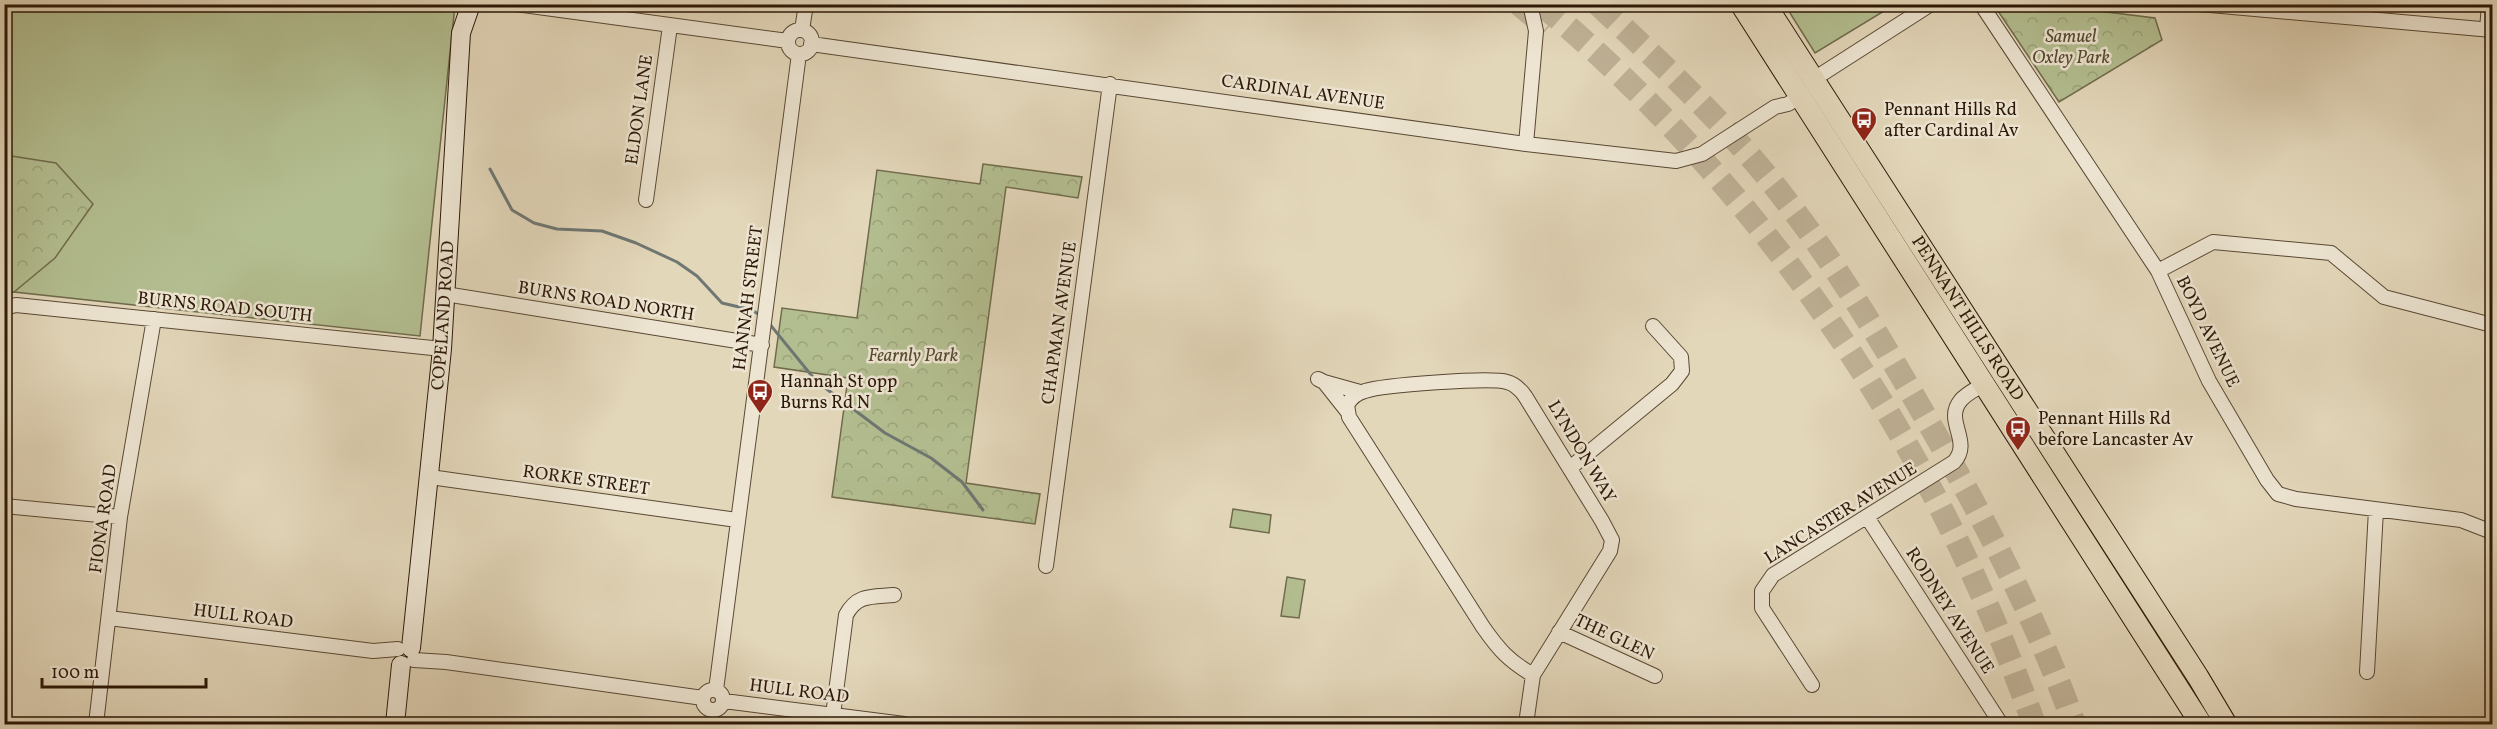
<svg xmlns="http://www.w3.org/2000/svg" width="2497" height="729" font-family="Vollkorn,serif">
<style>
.green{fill:#b3be90;stroke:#706b4c;stroke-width:1.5}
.forest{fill:url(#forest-crowns);stroke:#706b4c;stroke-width:1.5}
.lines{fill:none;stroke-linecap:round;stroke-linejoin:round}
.stream{stroke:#6e7772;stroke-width:3}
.motorway-tunnel{stroke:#bfb196;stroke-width:24;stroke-dasharray:24 12;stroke-linecap:butt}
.minor-casing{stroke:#5a4834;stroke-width:16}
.secondary-casing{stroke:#2d1807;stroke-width:20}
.trunk-casing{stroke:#2d1807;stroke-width:23}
.minor{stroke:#ede5d2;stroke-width:14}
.secondary{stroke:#ede5d2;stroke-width:18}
.trunk{stroke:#e3d7ba;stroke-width:21}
.labels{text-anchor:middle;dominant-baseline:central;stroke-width:5;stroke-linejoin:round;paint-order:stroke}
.park-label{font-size:18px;font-style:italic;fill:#554a30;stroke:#ede5d2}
.street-label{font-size:18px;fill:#2d1807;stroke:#ede5d2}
.poi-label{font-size:18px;fill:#2d1807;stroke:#ede5d2;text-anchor:start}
</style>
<defs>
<pattern id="forest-crowns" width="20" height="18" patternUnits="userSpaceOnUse" patternTransform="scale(1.5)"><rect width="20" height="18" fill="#b3be90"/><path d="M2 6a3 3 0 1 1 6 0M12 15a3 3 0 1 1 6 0" fill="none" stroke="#9aa37b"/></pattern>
</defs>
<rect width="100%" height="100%" fill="#e3d7ba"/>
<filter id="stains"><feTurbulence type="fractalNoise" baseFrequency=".00333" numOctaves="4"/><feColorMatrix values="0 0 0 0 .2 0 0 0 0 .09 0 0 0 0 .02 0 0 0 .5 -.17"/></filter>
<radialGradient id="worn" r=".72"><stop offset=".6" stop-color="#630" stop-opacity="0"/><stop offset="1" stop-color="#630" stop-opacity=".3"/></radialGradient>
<!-- green -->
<path class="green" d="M 5,5 L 455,5 L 420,336 L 5,291 Z
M 1785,5 L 1894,5 L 1815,53 Z
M 1233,509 L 1271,515 L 1269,533 L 1230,527 Z
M 1287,577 L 1305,580 L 1299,618 L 1281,616 Z"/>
<!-- forest -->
<path class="forest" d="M 1994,5 L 2050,5 L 2155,18 L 2162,40 L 2059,102 Z
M 5,155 L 56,163 L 93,204 L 55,258 L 14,292 L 5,291 Z
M 983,164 L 1082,177 L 1078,198 L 1006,187 L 966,483 L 1040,494 L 1035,524 L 832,497 L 848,378 L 774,367 L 782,308 L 857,318 L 877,170 L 980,184 Z"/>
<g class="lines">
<!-- stream -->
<path class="stream" d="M 490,169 L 512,210 L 534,223 L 557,229 L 602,231 L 636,243 L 677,262 L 697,276 L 722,303 L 752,310 L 761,316
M 768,322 L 816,381 L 885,433 L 931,458 L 962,482 L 983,510"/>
<!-- motorway-tunnel -->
<path class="motorway-tunnel" d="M 1519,4 L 1548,28
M 1541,4 C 1769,194 1935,446 2034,724
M 1598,4 C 1652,55 1707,106 1755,162 C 1822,241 1875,329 1926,418 C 1983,517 2036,617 2074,724"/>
<defs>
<path id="minor" d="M 516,4 L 788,41
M 1981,4 L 2158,271 L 2209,381 L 2267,480 L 2278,494 L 2296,499 L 2461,520 L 2492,532
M 2199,4 L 2492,30
M 802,30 L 806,4
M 2487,30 L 2489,4
M788 42a12 12 0 1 1 24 0a12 12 0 1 1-24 0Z
M 811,44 L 1526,144 L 1676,161 L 1702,154 L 1775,107 L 1788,104 L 1801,96
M 1814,79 L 1931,4
M 1526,144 L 1536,31 L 1530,4
M 646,200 L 670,26
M 2158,271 L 2213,242 L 2331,253 L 2384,297 L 2492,325
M 445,294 L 762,345
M 4,308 L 16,305 L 442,349
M 1318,379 L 1324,382 L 1347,411
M 1324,382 L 1360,392
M 1570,468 L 1672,384 L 1682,371 L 1681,357 L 1653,326
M 430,477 L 737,520
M 4,506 L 120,517
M 1867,517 L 2001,724
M 1046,566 L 1110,84
M 109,618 L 373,651 L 398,649
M 1559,632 L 1655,676
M 414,660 L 446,662 L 703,698
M 2367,672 L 2376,510
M 1812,685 L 1762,608 L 1762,591 L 1773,575 L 1954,462 C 1973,441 1943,421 1961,400 C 1966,394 1976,389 1984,384
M703 700a10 10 0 1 1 20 0a10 10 0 1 1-20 0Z
M 716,690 L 799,54
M 724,701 L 904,724
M 833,715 L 846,615 C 857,594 872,597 894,595
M 96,724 L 120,517 L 154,319
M 1526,724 L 1533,675 L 1610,551 L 1612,540 L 1602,521 L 1525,396 C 1520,389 1515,384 1507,382 C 1490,377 1383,385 1365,391 C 1357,393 1351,398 1347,405 L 1349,417 L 1483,627 C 1499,650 1509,661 1533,675"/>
<g id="secondary">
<path id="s1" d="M 411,648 L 442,349 L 461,33 L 470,7"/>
<path d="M 395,724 L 401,665"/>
</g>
<g id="trunk">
<path d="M 1741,4 L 2201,724"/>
<path id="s2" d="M 1765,4 L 2198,677 L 2226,724"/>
</g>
</defs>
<!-- minor casing -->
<use href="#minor" class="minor-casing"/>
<!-- secondary casing -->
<use href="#secondary" class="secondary-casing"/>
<!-- trunk casing -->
<use href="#trunk" class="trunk-casing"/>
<!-- minor -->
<use href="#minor" class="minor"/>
<!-- secondary -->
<use href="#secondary" class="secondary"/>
<!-- trunk -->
<use href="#trunk" class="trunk"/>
</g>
<!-- icons -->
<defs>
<symbol id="bus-pin" viewBox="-11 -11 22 30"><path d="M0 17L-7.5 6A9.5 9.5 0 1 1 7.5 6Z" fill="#8f2418" stroke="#ede5d2"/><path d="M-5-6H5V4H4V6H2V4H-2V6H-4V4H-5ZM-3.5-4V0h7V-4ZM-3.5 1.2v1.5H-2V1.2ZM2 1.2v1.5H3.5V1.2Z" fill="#fff"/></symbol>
</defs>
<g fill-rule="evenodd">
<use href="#bus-pin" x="1849" y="105" width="30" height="40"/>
<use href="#bus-pin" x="745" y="377" width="30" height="40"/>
<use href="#bus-pin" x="2003" y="414" width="30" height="40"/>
</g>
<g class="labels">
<!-- park labels -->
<g class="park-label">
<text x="2071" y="37">Samuel<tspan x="2071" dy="21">Oxley Park</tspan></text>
<text x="913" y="356">Fearnly Park</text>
</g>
<!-- street labels -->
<g class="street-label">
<text transform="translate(1303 93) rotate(8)">CARDINAL AVENUE</text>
<text transform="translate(640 110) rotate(-82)">ELDON LANE</text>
<text transform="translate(749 298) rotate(-83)">HANNAH STREET</text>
<text transform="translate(606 302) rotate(9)">BURNS ROAD NORTH</text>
<text transform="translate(225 308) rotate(6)">BURNS ROAD SOUTH</text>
<text stroke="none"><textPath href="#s1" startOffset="334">COPELAND ROAD</textPath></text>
<text stroke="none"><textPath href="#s2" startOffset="374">PENNANT HILLS ROAD</textPath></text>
<text transform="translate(1060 323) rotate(-82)">CHAPMAN AVENUE</text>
<text transform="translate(2207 332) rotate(64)">BOYD AVENUE</text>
<text transform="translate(1581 452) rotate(59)">LYNDON WAY</text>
<text transform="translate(586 481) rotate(8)">RORKE STREET</text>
<text transform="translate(1841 514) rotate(-32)">LANCASTER AVENUE</text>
<text transform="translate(104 519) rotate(-82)">FIONA ROAD</text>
<text transform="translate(1949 611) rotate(57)">RODNEY AVENUE</text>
<text transform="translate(243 617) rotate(7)">HULL ROAD</text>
<text transform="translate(1614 638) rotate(25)">THE GLEN</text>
<text transform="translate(799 692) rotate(7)">HULL ROAD</text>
</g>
<!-- poi labels -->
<g class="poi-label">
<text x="1884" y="110">Pennant Hills Rd<tspan x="1884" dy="21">after Cardinal Av</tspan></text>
<text x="780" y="382">Hannah St opp<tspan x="780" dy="21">Burns Rd N</tspan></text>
<text x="2038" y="419">Pennant Hills Rd<tspan x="2038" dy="21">before Lancaster Av</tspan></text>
</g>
</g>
<!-- margin -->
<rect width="2497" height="729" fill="none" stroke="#e3d7ba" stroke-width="24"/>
<rect x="6" y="6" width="2485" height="717" fill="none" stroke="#2d1807" stroke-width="3"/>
<rect x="12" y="12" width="2473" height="705" fill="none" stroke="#2d1807" stroke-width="1.5"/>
<!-- scale -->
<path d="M42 678v9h164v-9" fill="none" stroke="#2d1807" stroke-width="3"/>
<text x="51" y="678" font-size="18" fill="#2d1807" stroke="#ede5d2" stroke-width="4.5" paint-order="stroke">100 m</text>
<rect width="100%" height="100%" filter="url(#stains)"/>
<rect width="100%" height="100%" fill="url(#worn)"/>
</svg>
